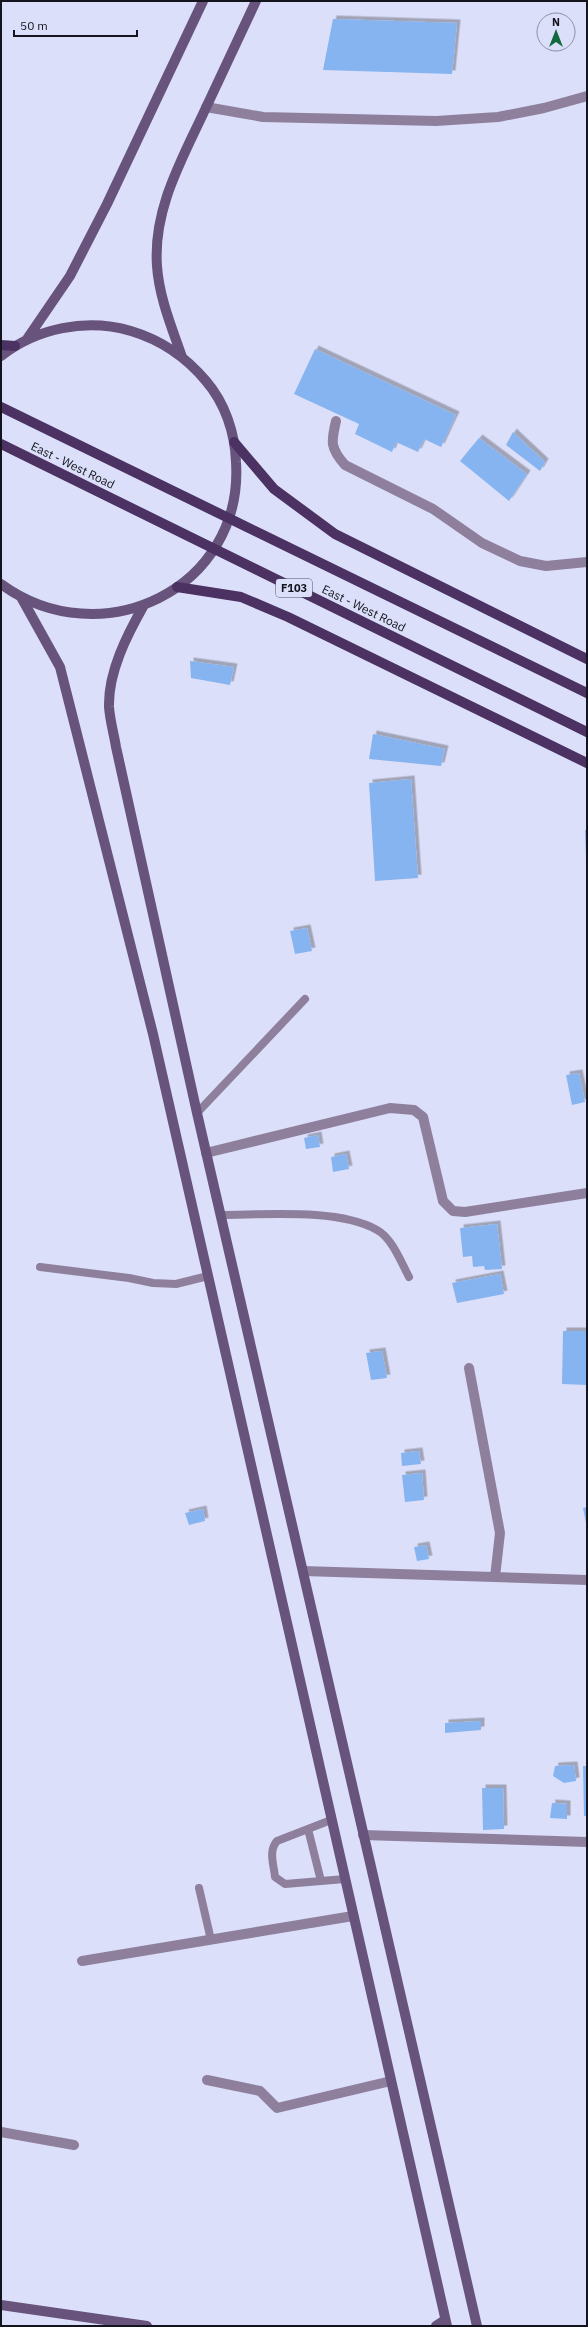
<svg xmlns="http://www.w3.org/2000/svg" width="588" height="2327" font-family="'IBM Plex Sans',sans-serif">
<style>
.building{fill:#86b4f0;filter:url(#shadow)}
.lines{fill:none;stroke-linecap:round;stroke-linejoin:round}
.service{stroke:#8e809d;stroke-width:8}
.minor{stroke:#8e809d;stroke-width:10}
.secondary{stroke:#67537b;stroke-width:10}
.primary{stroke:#4b3262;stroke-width:10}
.labels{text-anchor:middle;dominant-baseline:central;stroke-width:3;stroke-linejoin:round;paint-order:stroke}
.shield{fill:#dcdffa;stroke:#4f515f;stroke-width:1}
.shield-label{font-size:11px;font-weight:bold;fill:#13141d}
.street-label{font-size:12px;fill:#13141d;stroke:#dcdffa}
</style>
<defs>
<filter id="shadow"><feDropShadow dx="3.5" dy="-3.5" stdDeviation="0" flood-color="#0004"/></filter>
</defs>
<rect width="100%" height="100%" fill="#dcdffa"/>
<!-- building -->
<path class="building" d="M 333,19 L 457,23 L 452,74 L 323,70 Z
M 315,349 L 456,415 L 441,447 L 424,439 L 418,452 L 396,442 L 392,452 L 355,434 L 359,424 L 294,394 Z
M 513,432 L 545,462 L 540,471 L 506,445 Z
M 479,438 L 527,474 L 509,501 L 460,461 Z
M 190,661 L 234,667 L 230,685 L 191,678 Z
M 373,734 L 445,749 L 441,766 L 369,759 Z
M 411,779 L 418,878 L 375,881 L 369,783 Z
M 585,830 L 587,830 L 587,858 L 586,858 Z
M 307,928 L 312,951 L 295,954 L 290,931 Z
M 579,1073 L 585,1102 L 572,1105 L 566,1075 Z
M 318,1135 L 320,1147 L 306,1149 L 304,1138 Z
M 346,1154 L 349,1169 L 333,1172 L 331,1157 Z
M 497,1224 L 502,1269 L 485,1270 L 484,1266 L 473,1267 L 472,1256 L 463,1257 L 460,1228 Z
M 500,1274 L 504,1294 L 457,1303 L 452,1283 Z
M 563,1331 L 587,1331 L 587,1385 L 562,1384 Z
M 382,1351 L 387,1378 L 371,1380 L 366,1353 Z
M 419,1451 L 421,1464 L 402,1466 L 401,1453 Z
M 422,1473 L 424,1500 L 405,1502 L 402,1475 Z
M 587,1507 L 587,1523 L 586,1523 L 583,1508 Z
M 203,1509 L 205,1521 L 189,1525 L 185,1513 Z
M 426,1545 L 429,1559 L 417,1561 L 414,1547 Z
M 481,1721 L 481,1730 L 445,1733 L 445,1723 Z
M 574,1765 L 576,1781 L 564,1783 L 553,1776 L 555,1766 Z
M 583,1766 L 587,1766 L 587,1816 L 584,1816 Z
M 482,1788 L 503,1788 L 504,1829 L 483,1830 Z
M 552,1803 L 567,1804 L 567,1819 L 550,1818 Z"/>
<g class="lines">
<!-- service -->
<path class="service" d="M 197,1113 L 305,999
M 220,1215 C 264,1215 338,1208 377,1230 C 392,1238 401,1262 409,1277
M 40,1267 L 129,1278 L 153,1283 L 176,1284 L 208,1276
M 331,1820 L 277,1841 C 268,1851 274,1865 275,1877 L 285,1884 L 345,1879
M 308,1829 L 321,1881
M 199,1888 L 211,1940"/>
<!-- minor -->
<path class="minor" d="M 206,107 L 263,117 L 436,121 L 498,117 L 544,108 L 587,96
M 336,421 C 331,442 330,448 345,465 L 433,509 L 482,543 L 520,561 L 546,566 L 587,562
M 206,1153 L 390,1108 L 414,1110 L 423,1117 L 443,1201 L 453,1211 L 465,1212 L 587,1193
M 469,1368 L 500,1533 L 495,1577
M 303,1571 L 587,1580
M 363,1835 L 587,1842
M 82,1961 L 353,1916
M 207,2080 L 260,2091 L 277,2108 L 391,2081
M 1,2132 L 74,2145"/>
<!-- secondary -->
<path class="secondary" d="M 27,339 L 70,276 L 107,204 L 203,1
M 1,356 C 37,328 86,318 131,331 C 161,340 186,357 206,381 C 225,403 235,433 236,462 C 244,589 101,657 1,584
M 182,357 C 172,328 159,297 157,266 C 153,211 180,163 203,114 C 221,76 238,39 256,1
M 21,597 L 60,667 L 153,1034 L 447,2326
M 144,605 C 127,635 108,672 109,707 C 110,721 114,734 116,747 L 197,1113 L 477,2326
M 1,2305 L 147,2326
M 436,2326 L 445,2320"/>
<!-- primary -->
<path class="primary" d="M 1,345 L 15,346
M 1,407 L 587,693
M 234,442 L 274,489 L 335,534 L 587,659
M 1,444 L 587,732
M 177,587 L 241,597 L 288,617 L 587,763"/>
</g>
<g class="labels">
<!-- shield labels -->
<rect class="shield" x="276" y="579" width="36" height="18" rx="3"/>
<g class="shield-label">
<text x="294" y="588">F103</text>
</g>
<!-- street labels -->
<g class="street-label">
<text transform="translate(73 465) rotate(26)">East - West Road</text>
<text transform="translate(364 608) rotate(26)">East - West Road</text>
</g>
</g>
<!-- border -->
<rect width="588" height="2327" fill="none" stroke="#13141d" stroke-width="4"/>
<!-- north arrow -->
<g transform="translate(556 32)"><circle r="19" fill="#dcdffa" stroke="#8c8ea2"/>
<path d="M0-3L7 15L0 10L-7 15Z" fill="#12693c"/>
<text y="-6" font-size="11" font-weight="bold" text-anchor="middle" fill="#13141d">N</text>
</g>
<!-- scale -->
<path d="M14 30v6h123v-6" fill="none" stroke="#13141d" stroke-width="2"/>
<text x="20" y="30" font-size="12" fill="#13141d" stroke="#dcdffa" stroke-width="3" paint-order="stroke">50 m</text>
</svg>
